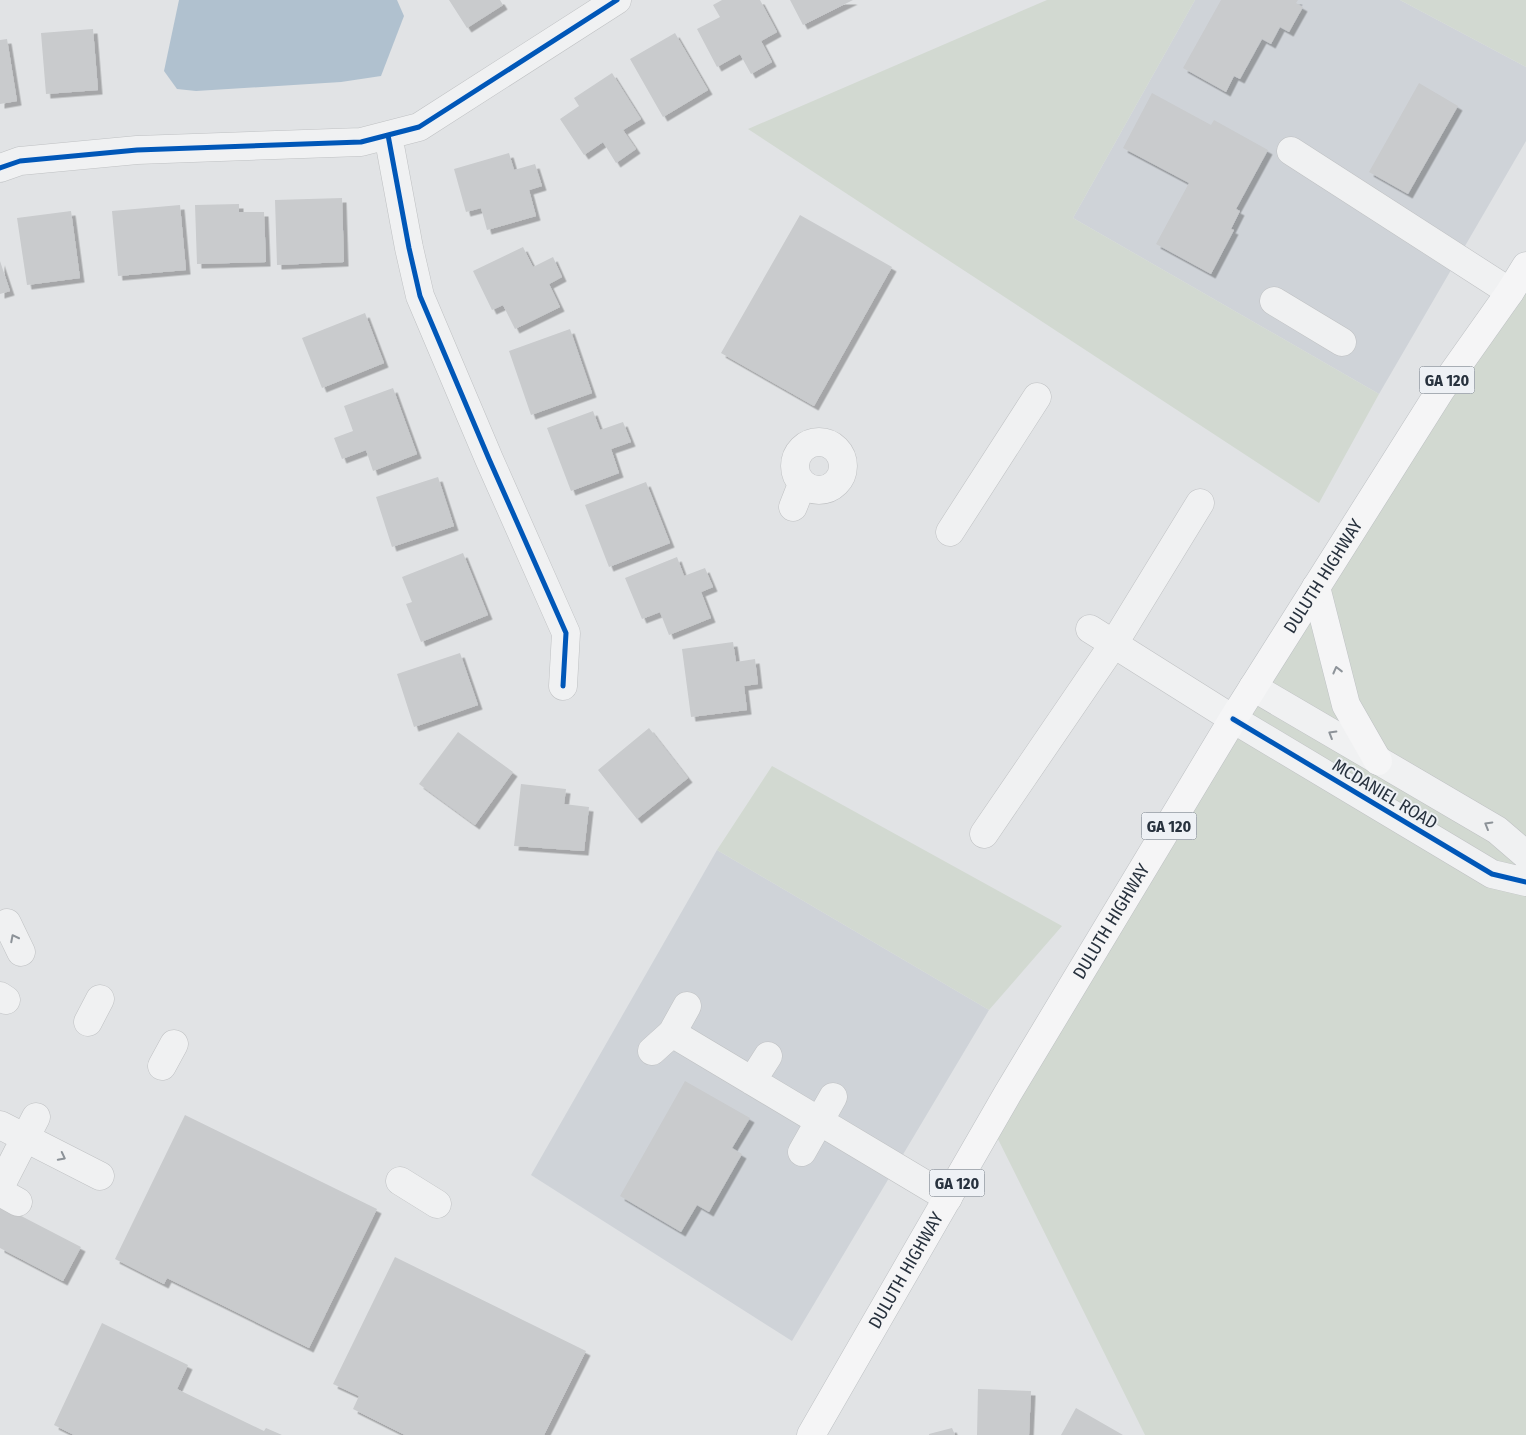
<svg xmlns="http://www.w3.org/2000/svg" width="1526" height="1435" font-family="'Fira Sans Condensed',sans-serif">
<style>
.built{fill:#cfd3d8}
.green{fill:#d2d9d1}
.water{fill:#b0c1cf}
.building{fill:#c9cbcd;filter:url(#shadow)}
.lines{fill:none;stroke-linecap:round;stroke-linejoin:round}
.minor-casing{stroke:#bfc1c3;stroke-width:29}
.major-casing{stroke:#bdc0c3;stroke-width:29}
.minor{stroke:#f0f1f2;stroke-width:28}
.major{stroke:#f5f5f6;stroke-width:28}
.cycleway-casing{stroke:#eef1f5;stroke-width:8}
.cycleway{stroke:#0057b8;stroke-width:5}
.oneway{stroke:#8e949a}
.oneway2{stroke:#8c9298}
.labels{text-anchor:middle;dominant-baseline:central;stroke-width:4;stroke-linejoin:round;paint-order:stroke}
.shield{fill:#eef1f5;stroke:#636b75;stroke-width:1}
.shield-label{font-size:16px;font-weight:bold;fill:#28323e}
.street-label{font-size:18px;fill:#28323e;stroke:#eef1f5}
</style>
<defs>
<filter id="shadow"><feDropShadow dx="4.5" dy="4.5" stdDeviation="0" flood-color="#0004"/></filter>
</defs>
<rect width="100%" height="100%" fill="#e1e3e5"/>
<!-- built -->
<path class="built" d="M 1195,0 L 1400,0 L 1526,67 L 1526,141 L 1379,394 L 1073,218 Z
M 717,850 L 989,1010 L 792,1341 L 531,1175 Z"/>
<!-- green -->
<path class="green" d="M 1047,0 L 1195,0 L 1073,218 L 1379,394 L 1319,503 L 748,129 Z
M 1400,0 L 1526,0 L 1526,67 Z
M 1526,271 L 1526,1435 L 1145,1435 L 991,1125 Z
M 772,766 L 1062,926 L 989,1010 L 717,850 Z"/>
<!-- water -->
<path class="water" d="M 179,0 L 397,0 L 404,16 L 381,76 L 341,82 L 196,91 L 177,89 L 164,71 Z"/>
<!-- building -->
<path class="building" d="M 449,0 L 500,0 L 503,5 L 467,28 Z
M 722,0 L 760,0 L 777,32 L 761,41 L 772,62 L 751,74 L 740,54 L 717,67 L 697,29 L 720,17 L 713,5 Z
M 790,0 L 853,0 L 803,25 Z
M 1221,0 L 1298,0 L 1296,3 L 1303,7 L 1289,32 L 1280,27 L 1271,44 L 1262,39 L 1240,79 L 1234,76 L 1226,92 L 1183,68 Z
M 93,29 L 98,90 L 46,94 L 41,33 Z
M 675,33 L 708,90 L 663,117 L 630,59 Z
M 7,39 L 17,101 L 0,104 L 0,40 Z
M 612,73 L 641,119 L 623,130 L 636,149 L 616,163 L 603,142 L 584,155 L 560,119 L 579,106 L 574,98 Z
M 1419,83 L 1458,106 L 1408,194 L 1369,172 Z
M 1152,93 L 1211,125 L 1214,120 L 1268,150 L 1236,209 L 1240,211 L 1231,229 L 1234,230 L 1211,274 L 1156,244 L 1189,183 L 1123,148 Z
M 509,153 L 514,170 L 535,164 L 542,186 L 529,190 L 536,216 L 487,230 L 481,208 L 466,212 L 454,169 Z
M 342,198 L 344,262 L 277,265 L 275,200 Z
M 239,204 L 239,212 L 264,212 L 266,262 L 197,264 L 195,205 Z
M 180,205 L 186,270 L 118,276 L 112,211 Z
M 71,211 L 80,278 L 27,285 L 17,218 Z
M 800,215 L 892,267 L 814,406 L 721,353 Z
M 523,247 L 533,267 L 553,257 L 562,277 L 549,284 L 560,307 L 515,329 L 503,305 L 492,310 L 473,271 Z
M 0,261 L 10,291 L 0,294 Z
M 365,313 L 384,363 L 322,388 L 302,338 Z
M 570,329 L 592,393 L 531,415 L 509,351 Z
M 393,388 L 417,454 L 373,471 L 366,450 L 342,459 L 334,438 L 353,431 L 344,406 Z
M 593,411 L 600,430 L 623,422 L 631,442 L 611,449 L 619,473 L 571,491 L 547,428 Z
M 438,477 L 454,526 L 392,547 L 376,497 Z
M 646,482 L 670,543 L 609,567 L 585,505 Z
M 463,553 L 488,615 L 421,642 L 406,604 L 412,602 L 402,577 Z
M 677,557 L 684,576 L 705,568 L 713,587 L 701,592 L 711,618 L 669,635 L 660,612 L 642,619 L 625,578 Z
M 733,642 L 736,662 L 755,659 L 758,684 L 744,686 L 747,710 L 691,717 L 682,649 Z
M 460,653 L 478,705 L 414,727 L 397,674 Z
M 649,728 L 688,778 L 637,819 L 598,770 Z
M 458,732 L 513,772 L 475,825 L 419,784 Z
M 521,784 L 566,789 L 564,804 L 589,807 L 584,851 L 514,846 Z
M 685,1081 L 750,1118 L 732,1148 L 742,1154 L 709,1212 L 697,1205 L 681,1232 L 620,1196 Z
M 185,1115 L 377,1209 L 309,1348 L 167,1278 L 164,1284 L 115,1259 Z
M 0,1205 L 81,1247 L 63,1281 L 0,1248 Z
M 395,1257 L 586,1351 L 544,1435 L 405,1435 L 353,1409 L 359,1396 L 333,1384 Z
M 102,1323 L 188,1365 L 177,1389 L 264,1431 L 266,1428 L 282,1435 L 74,1435 L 54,1425 Z
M 978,1389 L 1031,1391 L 1029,1435 L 977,1435 Z
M 1076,1408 L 1123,1435 L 1061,1435 Z
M 952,1428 L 955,1435 L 929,1435 L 929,1434 Z"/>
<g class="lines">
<defs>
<path id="minor" d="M 388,135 L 409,248 L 420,296 L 489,459 L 566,633 L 563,686
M 1291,151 L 1510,292
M 0,168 L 20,161 L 137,150 L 361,142 L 419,127 L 617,0
M 1274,301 L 1342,342
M795 466a24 24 0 1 1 48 0a24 24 0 1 1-48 0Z
M 793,507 L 802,484
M 950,532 L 1037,397
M 1090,629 L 1233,719 L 1492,874 L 1526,882
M 1253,687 L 1497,830 L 1526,855
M 984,834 L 1113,645 L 1200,503
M 7,923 L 21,952
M 0,996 L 6,1000
M 88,1022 L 100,999
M 672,1033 L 948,1198
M 652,1051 L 672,1033 L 687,1006
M 162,1066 L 174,1044
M 752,1081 L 768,1056
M 0,1125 L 100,1176
M 802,1152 L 833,1097
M 400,1181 L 437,1204
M 0,1187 L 36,1117
M 0,1192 L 18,1202"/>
<g id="major">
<path d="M 1316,587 L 1346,705 L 1378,761"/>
<path id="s1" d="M 811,1435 L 1008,1093 L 1233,719 L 1440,391 L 1510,292 L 1526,266"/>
</g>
</defs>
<!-- minor casing -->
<use href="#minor" class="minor-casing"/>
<!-- major casing -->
<use href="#major" class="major-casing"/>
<!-- minor -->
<use href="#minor" class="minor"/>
<!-- major -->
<use href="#major" class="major"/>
<defs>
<path id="cycleway" d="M 388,135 L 409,248 L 420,296 L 489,459 L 566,633 L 563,686
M 0,168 L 20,161 L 137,150 L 361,142 L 419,127 L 617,0
M 1233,719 L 1492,874 L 1526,882"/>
</defs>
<!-- cycleway casing -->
<use href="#cycleway" class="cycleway-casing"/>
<!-- cycleway -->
<use href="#cycleway" class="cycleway"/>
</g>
<!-- one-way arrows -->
<defs><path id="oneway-chevron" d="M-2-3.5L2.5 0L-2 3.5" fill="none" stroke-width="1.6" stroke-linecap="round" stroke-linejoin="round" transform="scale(1.25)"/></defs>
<use class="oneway" href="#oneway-chevron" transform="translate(1337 670) rotate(-104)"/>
<g class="oneway2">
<use href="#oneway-chevron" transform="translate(1332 734) rotate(-149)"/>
<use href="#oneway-chevron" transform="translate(1488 825) rotate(-150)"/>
<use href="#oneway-chevron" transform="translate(14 938) rotate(-117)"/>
<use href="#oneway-chevron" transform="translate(62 1157) rotate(27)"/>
</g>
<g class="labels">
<!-- shield labels -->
<g class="shield">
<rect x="1419.5" y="366.5" width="55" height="27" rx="4"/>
<rect x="1141.5" y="812.5" width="55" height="27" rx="4"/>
<rect x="929.5" y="1169.5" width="55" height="27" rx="4"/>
</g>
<g class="shield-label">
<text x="1447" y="380">GA 120</text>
<text x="1169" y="826">GA 120</text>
<text x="957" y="1183">GA 120</text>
</g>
<!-- street labels -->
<g class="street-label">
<text stroke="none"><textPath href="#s1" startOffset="1000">DULUTH HIGHWAY</textPath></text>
<text transform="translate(1385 794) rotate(31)">MCDANIEL ROAD</text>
<text stroke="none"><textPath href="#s1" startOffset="595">DULUTH HIGHWAY</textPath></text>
<text stroke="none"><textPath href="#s1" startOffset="190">DULUTH HIGHWAY</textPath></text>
</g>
</g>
</svg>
